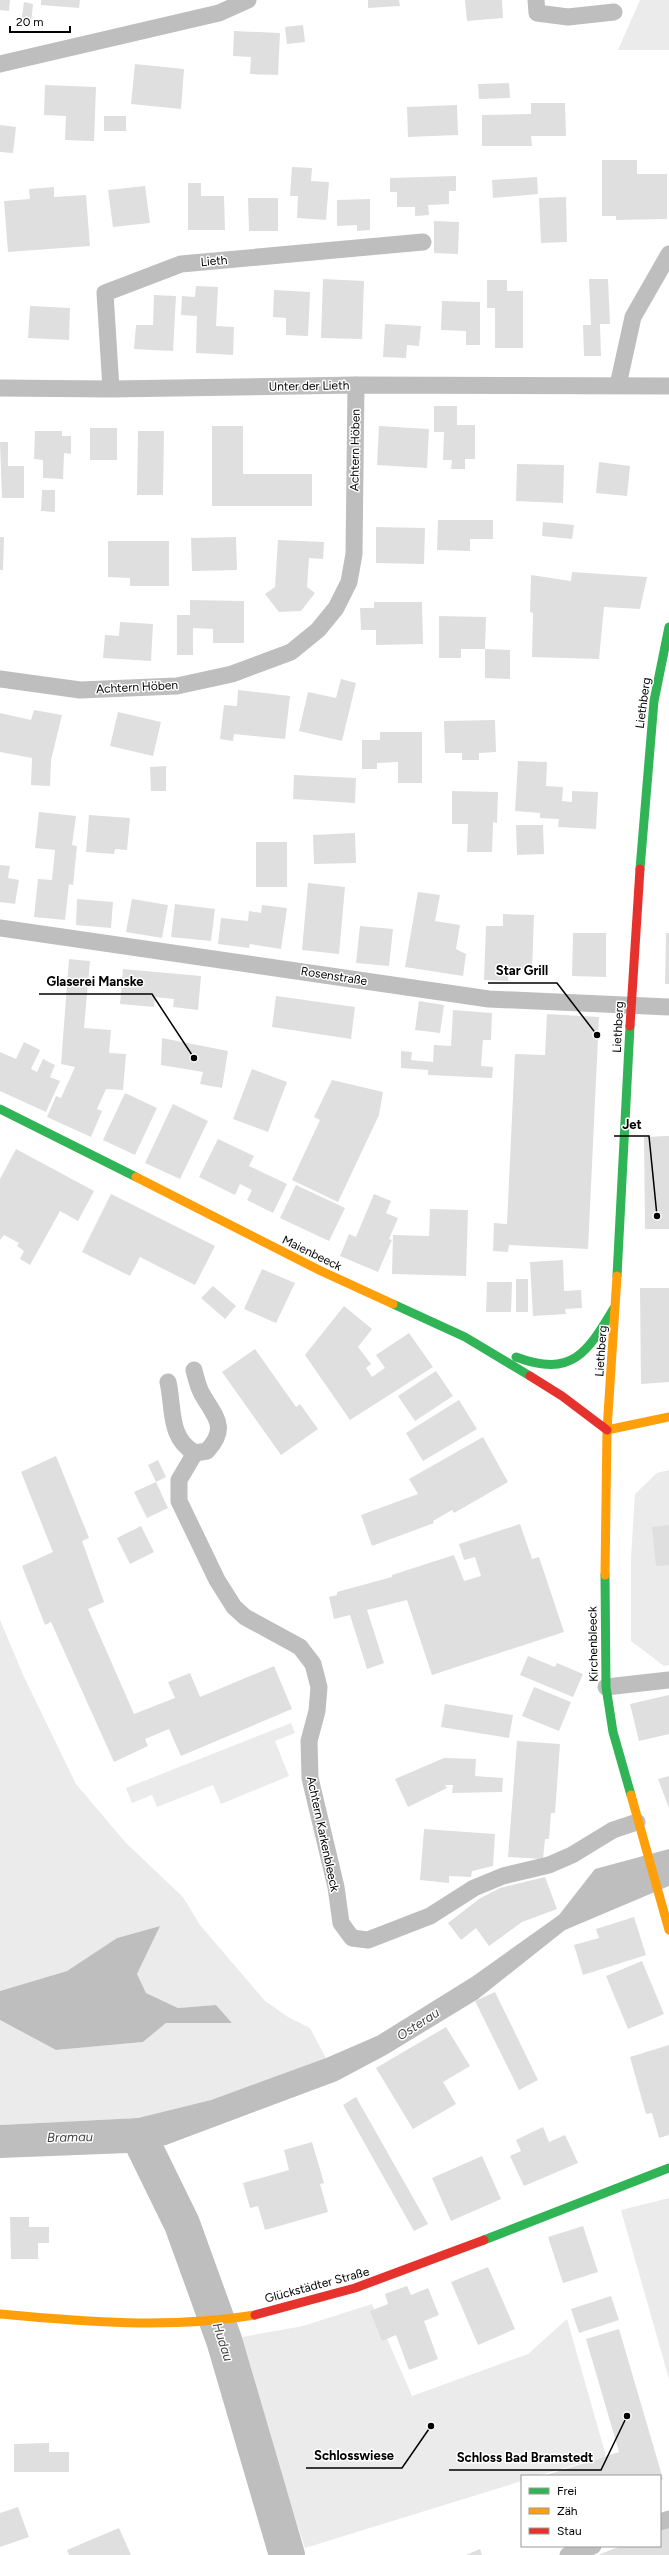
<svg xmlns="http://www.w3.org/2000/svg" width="669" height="2555" font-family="Figtree,sans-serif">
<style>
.green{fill:#ebebeb}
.water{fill:#bebebe}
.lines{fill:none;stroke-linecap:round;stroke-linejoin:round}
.river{stroke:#bebebe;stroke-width:36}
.building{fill:#dfdfdf}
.street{stroke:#bebebe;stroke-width:17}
.fast{stroke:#30b455;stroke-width:9}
.slow{stroke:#ff9f0a;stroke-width:9}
.jam{stroke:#e5322d;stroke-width:9}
.labels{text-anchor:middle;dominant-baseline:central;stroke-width:3;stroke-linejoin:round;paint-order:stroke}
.street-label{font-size:12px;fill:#000;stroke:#fff}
.water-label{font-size:13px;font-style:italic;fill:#434343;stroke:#fff}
.leader{fill:none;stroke:#000;stroke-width:1.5}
.callout-dot{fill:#000;stroke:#fff;stroke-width:1.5}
.callout-label{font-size:13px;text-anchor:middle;font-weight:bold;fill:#000;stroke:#fff;stroke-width:3;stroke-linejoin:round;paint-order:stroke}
</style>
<rect width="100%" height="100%" fill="#fff"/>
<!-- green -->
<path class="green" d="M 640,0 L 669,0 L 669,50 L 618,50 Z
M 669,1470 L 669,1665 L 664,1666 L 631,1641 L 631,1557 L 635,1494 L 657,1473 Z
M 0,1620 L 24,1677 L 76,1784 L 126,1843 L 183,1897 L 200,1925 L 265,2001 L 288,2017 L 310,2028 L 326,2058 L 211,2100 L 138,2118 L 0,2125 L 0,2020 L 56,2050 L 143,2042 L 166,2023 L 232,2023 L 216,2005 L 178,2008 L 146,1993 L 137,1974 L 159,1926 L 117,1938 L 67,1971 L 0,1991 Z
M 291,1723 L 295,1733 L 275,1741 L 289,1776 L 221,1804 L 213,1785 L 157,1807 L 152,1795 L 132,1803 L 126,1788 Z
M 669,2198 L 669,2379 L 621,2210 Z
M 372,2304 L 412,2396 L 528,2354 L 567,2319 L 606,2456 L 537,2476 L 522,2476 L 522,2481 L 305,2548 L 236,2338 L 303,2326 Z"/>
<!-- water -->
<path class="water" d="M 669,1849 L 669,1886 L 565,1930 L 478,1999 L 386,2055 L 337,2081 L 166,2145 L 128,2153 L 0,2158 L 0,2125 L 138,2118 L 211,2100 L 326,2058 L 377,2036 L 472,1977 L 559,1915 L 595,1869 Z
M 160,1926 L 137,1974 L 146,1993 L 178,2008 L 216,2005 L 232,2023 L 166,2023 L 143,2042 L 56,2050 L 0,2020 L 0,1991 L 67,1971 L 117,1938 Z"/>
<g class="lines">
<!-- river -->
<path class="river" d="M 139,2136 L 182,2224 L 224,2340 L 287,2555"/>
</g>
<!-- building -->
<path class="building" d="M 0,0 L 10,0 L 9,11 L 0,10 Z
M 41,0 L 80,0 L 79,8 L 41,5 Z
M 368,0 L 399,0 L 400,6 L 368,8 Z
M 465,0 L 502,0 L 503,18 L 467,21 Z
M 24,2 L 33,4 L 31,24 L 21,23 Z
M 303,25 L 305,42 L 287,44 L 285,27 Z
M 234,31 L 280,33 L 278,75 L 250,74 L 251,57 L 233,56 Z
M 135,64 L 184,69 L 181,109 L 131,104 Z
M 509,83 L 510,98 L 479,99 L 478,84 Z
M 45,85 L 96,87 L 94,141 L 65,140 L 66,116 L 44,115 Z
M 531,103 L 565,103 L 566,136 L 531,136 L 532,146 L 482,146 L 482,115 L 531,114 Z
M 457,105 L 458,135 L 408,137 L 407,107 Z
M 104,116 L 126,116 L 126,131 L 104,131 Z
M 0,125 L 16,127 L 13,153 L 0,152 Z
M 602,160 L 637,160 L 637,174 L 667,174 L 667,219 L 616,220 L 616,216 L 602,216 Z
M 292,167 L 312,168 L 311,181 L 329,182 L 326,220 L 297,218 L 298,196 L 290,196 Z
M 456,176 L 456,191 L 449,191 L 449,204 L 428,205 L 429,215 L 415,216 L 415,207 L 397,207 L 397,192 L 390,192 L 390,178 Z
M 537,177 L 538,194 L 493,198 L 492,180 Z
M 188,183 L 201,183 L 201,196 L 224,196 L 225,230 L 188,230 Z
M 145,186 L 150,223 L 113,227 L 108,190 Z
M 54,187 L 54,197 L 86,195 L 90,246 L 8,252 L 4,201 L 30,199 L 29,189 Z
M 566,197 L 567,242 L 541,243 L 539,198 Z
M 248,198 L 278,198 L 278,231 L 249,231 Z
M 370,199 L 370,230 L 357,231 L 357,225 L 337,226 L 337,200 Z
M 434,221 L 459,222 L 458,254 L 434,253 Z
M 323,279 L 364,281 L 362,339 L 321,338 Z
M 589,279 L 608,279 L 610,324 L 600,324 L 601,356 L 584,356 L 583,325 L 591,325 Z
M 487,280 L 507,280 L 507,291 L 523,291 L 523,348 L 495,348 L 495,308 L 487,308 Z
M 196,286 L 218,287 L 216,326 L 234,327 L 233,355 L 196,353 L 197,316 L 181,315 L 182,296 L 195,297 Z
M 274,290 L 310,292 L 308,336 L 286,335 L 286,318 L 273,317 Z
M 154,295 L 176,296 L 173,351 L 134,349 L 136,325 L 153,325 Z
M 442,301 L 480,302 L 480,345 L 466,345 L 466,331 L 441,330 Z
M 30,306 L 70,308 L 69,340 L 28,338 Z
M 385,324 L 421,326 L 419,346 L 407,345 L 406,358 L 383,357 Z
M 434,406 L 457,406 L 457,425 L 475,425 L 475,459 L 465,459 L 465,469 L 451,469 L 452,460 L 443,460 L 444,432 L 434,432 Z
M 212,426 L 243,426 L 243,474 L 312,474 L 312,506 L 212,506 Z
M 379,426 L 429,429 L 427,468 L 377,465 Z
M 90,428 L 117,428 L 117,460 L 90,460 Z
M 35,431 L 62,431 L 62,436 L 71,436 L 71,454 L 64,453 L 63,479 L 43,478 L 43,460 L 34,459 Z
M 138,431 L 164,431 L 163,495 L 137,495 Z
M 0,442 L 8,442 L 8,466 L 24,466 L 24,498 L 2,498 Z
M 599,462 L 630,466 L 627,496 L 596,493 Z
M 517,464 L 564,465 L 563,503 L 516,501 Z
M 42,490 L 55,490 L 55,512 L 41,511 Z
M 438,520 L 493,520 L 493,539 L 470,539 L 470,551 L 437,550 Z
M 543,522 L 574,525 L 572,539 L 542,536 Z
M 376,527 L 425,528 L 424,564 L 376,563 Z
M 0,537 L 4,537 L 3,570 L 0,570 Z
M 236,537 L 237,570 L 192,571 L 191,538 Z
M 278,540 L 324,542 L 323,559 L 309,558 L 307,587 L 315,593 L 301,611 L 279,612 L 265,594 L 275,587 Z
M 108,541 L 169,541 L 169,586 L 130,586 L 130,578 L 108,577 Z
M 572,572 L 647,577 L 640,609 L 604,607 L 599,659 L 532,657 L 533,613 L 530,612 L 531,575 L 571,581 Z
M 190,600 L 244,601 L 244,643 L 213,643 L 213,629 L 193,628 L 193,655 L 177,655 L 177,615 L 190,615 Z
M 374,602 L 422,602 L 423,644 L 376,645 L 376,630 L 361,630 L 360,608 L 374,608 Z
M 439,616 L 486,617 L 485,649 L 461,649 L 461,658 L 439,658 Z
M 120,622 L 153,624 L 151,661 L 103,658 L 105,635 L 119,636 Z
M 485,649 L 510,650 L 510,679 L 485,678 Z
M 341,679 L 356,683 L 342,741 L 299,731 L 308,692 L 336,698 Z
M 238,690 L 290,696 L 285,739 L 234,734 L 233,741 L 220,739 L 224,705 L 237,706 Z
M 34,710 L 62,715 L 51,760 L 50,786 L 31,785 L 32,758 L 0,752 L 0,713 L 31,720 Z
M 118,712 L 161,722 L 153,756 L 110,746 Z
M 495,720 L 496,752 L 479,753 L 479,760 L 462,760 L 462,753 L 445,753 L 444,721 Z
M 380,732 L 422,732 L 422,783 L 398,783 L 398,762 L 377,763 L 377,769 L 362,769 L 362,740 L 380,740 Z
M 518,761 L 547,762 L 546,786 L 563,787 L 562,801 L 572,802 L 572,791 L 598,792 L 596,829 L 558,827 L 559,819 L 540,818 L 540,813 L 515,811 Z
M 166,766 L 166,791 L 151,791 L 150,767 Z
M 294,775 L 356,778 L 355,803 L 293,799 Z
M 452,791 L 498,792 L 497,823 L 493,822 L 492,852 L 467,852 L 468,824 L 452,824 Z
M 39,812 L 76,816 L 72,845 L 77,846 L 73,885 L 69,884 L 65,920 L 34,917 L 38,879 L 52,880 L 55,850 L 35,848 Z
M 89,815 L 130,818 L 127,850 L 115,849 L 114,854 L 86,852 Z
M 516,825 L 543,825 L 544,854 L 517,855 Z
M 355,833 L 356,863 L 314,864 L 313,835 Z
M 256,842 L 287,842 L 287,887 L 256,887 Z
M 0,865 L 10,866 L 8,878 L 19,880 L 15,904 L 0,902 Z
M 308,883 L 345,887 L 339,954 L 302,950 Z
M 418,892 L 440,895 L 435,921 L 460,925 L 456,949 L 466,954 L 463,976 L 405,967 Z
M 77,899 L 113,902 L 111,928 L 76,925 Z
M 132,899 L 168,905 L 162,938 L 126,932 Z
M 175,904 L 215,909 L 211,941 L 171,937 Z
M 262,905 L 287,908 L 281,949 L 250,944 L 249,948 L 218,944 L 221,918 L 248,921 L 249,911 L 261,913 Z
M 503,914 L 534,915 L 532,970 L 509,969 L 508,981 L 484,980 L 486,926 L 503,926 Z
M 360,926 L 393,929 L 389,966 L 356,963 Z
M 573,933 L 606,933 L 606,977 L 572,976 Z
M 666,933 L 669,933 L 669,984 L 665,984 Z
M 69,959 L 90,961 L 84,1028 L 111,1030 L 109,1053 L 126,1054 L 123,1090 L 106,1089 L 97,1109 L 102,1111 L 91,1137 L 47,1117 L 56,1096 L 61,1098 L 75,1067 L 61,1064 Z
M 123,969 L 201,976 L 198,1010 L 173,1007 L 174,999 L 155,997 L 154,1007 L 120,1004 Z
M 276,996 L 355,1007 L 351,1039 L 272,1027 Z
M 419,1001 L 444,1005 L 440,1033 L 415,1030 Z
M 453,1010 L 492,1013 L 491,1040 L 483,1040 L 481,1066 L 493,1067 L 492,1078 L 428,1075 L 428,1070 L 401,1068 L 401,1051 L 412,1052 L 411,1060 L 433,1062 L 434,1045 L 451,1046 Z
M 547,1014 L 599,1017 L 588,1249 L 509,1245 L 508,1252 L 493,1251 L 494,1223 L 507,1224 L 515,1054 L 545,1055 Z
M 162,1038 L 228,1051 L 222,1088 L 200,1084 L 203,1072 L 161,1065 Z
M 24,1042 L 40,1050 L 31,1069 L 37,1072 L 43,1059 L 55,1065 L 50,1077 L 60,1081 L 46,1112 L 0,1091 L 0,1052 L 16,1059 Z
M 252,1069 L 287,1082 L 268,1132 L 233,1119 Z
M 332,1080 L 383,1092 L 379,1115 L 338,1202 L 292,1180 L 320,1120 L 314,1117 Z
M 125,1093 L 157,1108 L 135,1155 L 103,1140 Z
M 173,1104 L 208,1121 L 180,1179 L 145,1163 Z
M 669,1136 L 669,1229 L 645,1229 L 644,1137 Z
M 218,1139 L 254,1156 L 249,1166 L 287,1184 L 273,1213 L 247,1200 L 252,1190 L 240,1184 L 235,1195 L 199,1177 Z
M 16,1149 L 94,1191 L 78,1221 L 60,1211 L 30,1265 L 20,1259 L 24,1251 L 17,1246 L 19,1243 L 4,1235 L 0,1240 L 0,1179 Z
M 296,1185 L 345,1208 L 329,1241 L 280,1218 Z
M 111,1194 L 215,1246 L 195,1285 L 140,1257 L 130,1276 L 82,1252 Z
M 374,1194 L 391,1201 L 386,1213 L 398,1218 L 389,1239 L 392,1240 L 378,1272 L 340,1256 L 349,1234 L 356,1237 Z
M 430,1209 L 468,1210 L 466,1276 L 392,1274 L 393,1235 L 429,1236 Z
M 563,1260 L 564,1291 L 581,1290 L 582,1308 L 565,1309 L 566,1314 L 533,1316 L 530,1262 Z
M 262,1269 L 295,1283 L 276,1323 L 244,1309 Z
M 516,1279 L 528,1279 L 528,1312 L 516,1312 Z
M 487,1282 L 512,1282 L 511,1312 L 486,1312 Z
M 213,1286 L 236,1306 L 225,1319 L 201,1298 Z
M 640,1288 L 669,1288 L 669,1382 L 641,1384 Z
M 344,1306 L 372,1329 L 358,1347 L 371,1364 L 366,1368 L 372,1377 L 385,1368 L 376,1355 L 409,1333 L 433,1367 L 350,1420 L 305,1355 Z
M 255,1349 L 296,1407 L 300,1404 L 318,1429 L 281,1455 L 222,1372 Z
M 436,1371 L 453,1396 L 415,1421 L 398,1396 Z
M 459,1400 L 477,1429 L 423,1461 L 406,1433 Z
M 483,1437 L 508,1482 L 454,1513 L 452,1510 L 433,1521 L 434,1523 L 372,1546 L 361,1515 L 418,1494 L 409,1479 Z
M 56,1456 L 89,1538 L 82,1541 L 104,1602 L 88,1609 L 134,1714 L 175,1698 L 168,1682 L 190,1673 L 200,1697 L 274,1666 L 292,1709 L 181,1756 L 169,1729 L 145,1739 L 148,1746 L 114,1762 L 51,1622 L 45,1625 L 22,1566 L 53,1552 L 21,1472 Z
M 158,1460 L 166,1477 L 156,1482 L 148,1465 Z
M 156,1482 L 168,1508 L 147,1518 L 134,1492 Z
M 520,1524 L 532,1559 L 539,1557 L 564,1632 L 432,1675 L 407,1600 L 367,1610 L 384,1663 L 367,1669 L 350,1615 L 334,1619 L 329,1597 L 337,1595 L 337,1592 L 392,1577 L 392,1575 L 454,1555 L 464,1581 L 481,1576 L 475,1557 L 464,1560 L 459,1544 Z
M 669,1525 L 669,1565 L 656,1566 L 652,1527 Z
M 141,1526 L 154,1552 L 130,1564 L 117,1538 Z
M 528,1656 L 555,1667 L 557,1663 L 583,1674 L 573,1697 L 520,1675 Z
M 534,1687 L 571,1702 L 559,1731 L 522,1716 Z
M 669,1695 L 669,1734 L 639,1741 L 630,1704 Z
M 445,1704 L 513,1715 L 509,1738 L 441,1727 Z
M 517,1741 L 560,1744 L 555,1813 L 551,1813 L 549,1839 L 545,1839 L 543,1859 L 508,1857 Z
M 444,1758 L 476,1759 L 475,1776 L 503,1778 L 502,1792 L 452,1793 L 453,1785 L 445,1785 L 447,1788 L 408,1807 L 395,1779 Z
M 669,1776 L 669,1808 L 658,1779 Z
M 424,1829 L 495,1834 L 493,1866 L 472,1871 L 471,1877 L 449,1876 L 449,1883 L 420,1880 Z
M 545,1877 L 557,1909 L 522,1922 L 489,1946 L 476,1928 L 461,1940 L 448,1923 L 479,1899 L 500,1888 Z
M 634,1917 L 646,1955 L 583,1975 L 574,1945 L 599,1938 L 596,1929 Z
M 642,1961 L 664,2014 L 628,2029 L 606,1976 Z
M 495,1992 L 538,2080 L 519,2090 L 475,2001 Z
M 446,2027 L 470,2066 L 443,2082 L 456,2104 L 413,2129 L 376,2068 Z
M 669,2045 L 669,2135 L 659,2138 L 652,2113 L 646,2114 L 630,2057 Z
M 356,2097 L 428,2224 L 414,2231 L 343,2105 Z
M 543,2127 L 549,2142 L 565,2135 L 578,2163 L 524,2186 L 510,2156 L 521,2151 L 516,2140 Z
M 312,2142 L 324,2183 L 320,2184 L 328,2212 L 265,2230 L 258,2206 L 250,2208 L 243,2183 L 289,2170 L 284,2150 Z
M 482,2156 L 501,2199 L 451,2221 L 432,2178 Z
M 10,2217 L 29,2217 L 29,2227 L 49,2227 L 49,2243 L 38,2243 L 38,2259 L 11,2259 Z
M 583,2226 L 598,2272 L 563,2283 L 548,2237 Z
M 488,2267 L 515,2329 L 478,2345 L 451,2282 Z
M 407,2286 L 411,2295 L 428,2288 L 439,2315 L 424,2321 L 438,2359 L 409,2370 L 396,2335 L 382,2341 L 370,2311 L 388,2304 L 385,2294 Z
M 611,2296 L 619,2320 L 579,2333 L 571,2309 Z
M 619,2329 L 663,2479 L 660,2481 L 660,2476 L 543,2476 L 619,2452 L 586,2339 Z
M 49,2443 L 49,2452 L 69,2452 L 69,2472 L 14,2472 L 14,2444 Z
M 18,2507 L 29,2537 L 0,2547 L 0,2513 Z
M 669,2527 L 669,2555 L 598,2555 L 621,2546 L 660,2546 L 660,2531 Z
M 119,2528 L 131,2555 L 69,2555 L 67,2550 Z
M 480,2549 L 482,2555 L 466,2555 Z"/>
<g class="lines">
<!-- street -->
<path class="street" d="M 536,0 L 537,13 L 568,17 L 614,12
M 0,64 L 219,13 L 248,0
M 618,385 L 633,317 L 669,254
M 0,388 L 111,389 L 356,385 L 669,386
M 111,389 L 105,293 L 181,264 L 423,242
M 0,679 L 80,690 L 177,686 L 232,674 L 291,652 L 318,630 L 336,608 L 349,582 L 354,554 L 356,385
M 0,928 L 489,999 L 669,1007
M 194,1370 C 196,1378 198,1387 202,1394 C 215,1417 229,1427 207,1451 L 195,1453 L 179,1480 L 179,1501 L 217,1580 L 234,1607 L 245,1617 L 300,1647 L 313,1664 L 319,1687 L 317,1711 L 309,1741 L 310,1778 L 336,1887 L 341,1923 L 352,1938 L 368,1940 L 430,1916 L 474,1888 L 503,1876 L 549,1865 L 572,1855 L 613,1830 L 637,1822
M 168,1382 C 174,1408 168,1438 195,1453
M 606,1687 L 669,1680
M 660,2522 L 669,2519
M 568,2555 L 593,2546"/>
<!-- fast -->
<path class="fast" d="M 640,869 L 654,701 L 669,627
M 0,1109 L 136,1177
M 617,1276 L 630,1026
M 393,1304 L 465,1337 L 530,1376
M 516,1357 C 572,1378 587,1353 614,1308
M 605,1575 L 606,1687 L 613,1732 L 631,1795
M 484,2240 L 669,2168"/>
<!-- slow -->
<path class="slow" d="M 136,1177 L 321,1271 L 393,1304
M 607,1430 L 669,1417
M 605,1575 L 607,1430 L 617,1276
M 631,1795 L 669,1930
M 0,2314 C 86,2322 170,2329 255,2315"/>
<!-- jam -->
<path class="jam" d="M 630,1026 L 640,869
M 530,1376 L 562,1396 L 607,1430
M 255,2315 L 355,2288 L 484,2240"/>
</g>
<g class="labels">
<!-- street labels -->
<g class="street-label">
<text transform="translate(214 261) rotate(-5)">Lieth</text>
<text transform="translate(309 386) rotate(-1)">Unter der Lieth</text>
<text transform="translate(355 450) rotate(-89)">Achtern Höben</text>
<text transform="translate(137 687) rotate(-3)">Achtern Höben</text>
<text transform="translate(643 703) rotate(-82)">Liethberg</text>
<text transform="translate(334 976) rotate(9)">Rosenstraße</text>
<text transform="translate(618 1027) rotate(-87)">Liethberg</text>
<text transform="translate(312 1253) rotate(26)">Maienbeeck</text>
<text transform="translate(601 1351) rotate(-86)">Liethberg</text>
<text transform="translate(593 1644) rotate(-91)">Kirchenbleeck</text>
<text transform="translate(323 1834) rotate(78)">Achtern Karkenbleeck</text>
<text transform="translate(317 2285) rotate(-15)">Glückstädter Straße</text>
</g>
<!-- water labels -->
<g class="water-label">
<text transform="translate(418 2024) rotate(-33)">Osterau</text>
<text transform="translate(70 2137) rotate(-1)">Bramau</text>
<text transform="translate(223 2342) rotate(72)">Hudau</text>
</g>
</g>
<!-- callouts -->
<path class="leader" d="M597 1035L557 983H488M194 1058L152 994H39M657 1216L649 1136H614M431 2426L402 2468H306M627 2416L601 2470H449"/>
<g class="callout-dot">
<circle cx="597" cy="1035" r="4"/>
<circle cx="194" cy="1058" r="4"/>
<circle cx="657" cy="1216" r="4"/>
<circle cx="431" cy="2426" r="4"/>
<circle cx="627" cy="2416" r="4"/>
</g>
<g class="callout-label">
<text x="522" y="975">Star Grill</text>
<text x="95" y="986">Glaserei Manske</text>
<text x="632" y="1129">Jet</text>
<text x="354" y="2460">Schlosswiese</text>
<text x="525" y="2462">Schloss Bad Bramstedt</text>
</g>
<!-- legend -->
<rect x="521" y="2475" width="140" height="72" fill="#ffffff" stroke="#999999"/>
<rect x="529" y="2488" width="20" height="6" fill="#30b455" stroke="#999999"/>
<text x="557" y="2495" font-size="12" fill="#000000">Frei</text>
<rect x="529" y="2508" width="20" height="6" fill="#ff9f0a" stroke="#999999"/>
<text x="557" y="2515" font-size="12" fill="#000000">Zäh</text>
<rect x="529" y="2528" width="20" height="6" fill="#e5322d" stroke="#999999"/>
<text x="557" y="2535" font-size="12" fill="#000000">Stau</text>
<!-- scale -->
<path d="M10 26v6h60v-6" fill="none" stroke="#000000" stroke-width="2"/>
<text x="16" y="26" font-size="12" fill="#000000" stroke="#ffffff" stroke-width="3" paint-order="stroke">20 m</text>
</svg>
